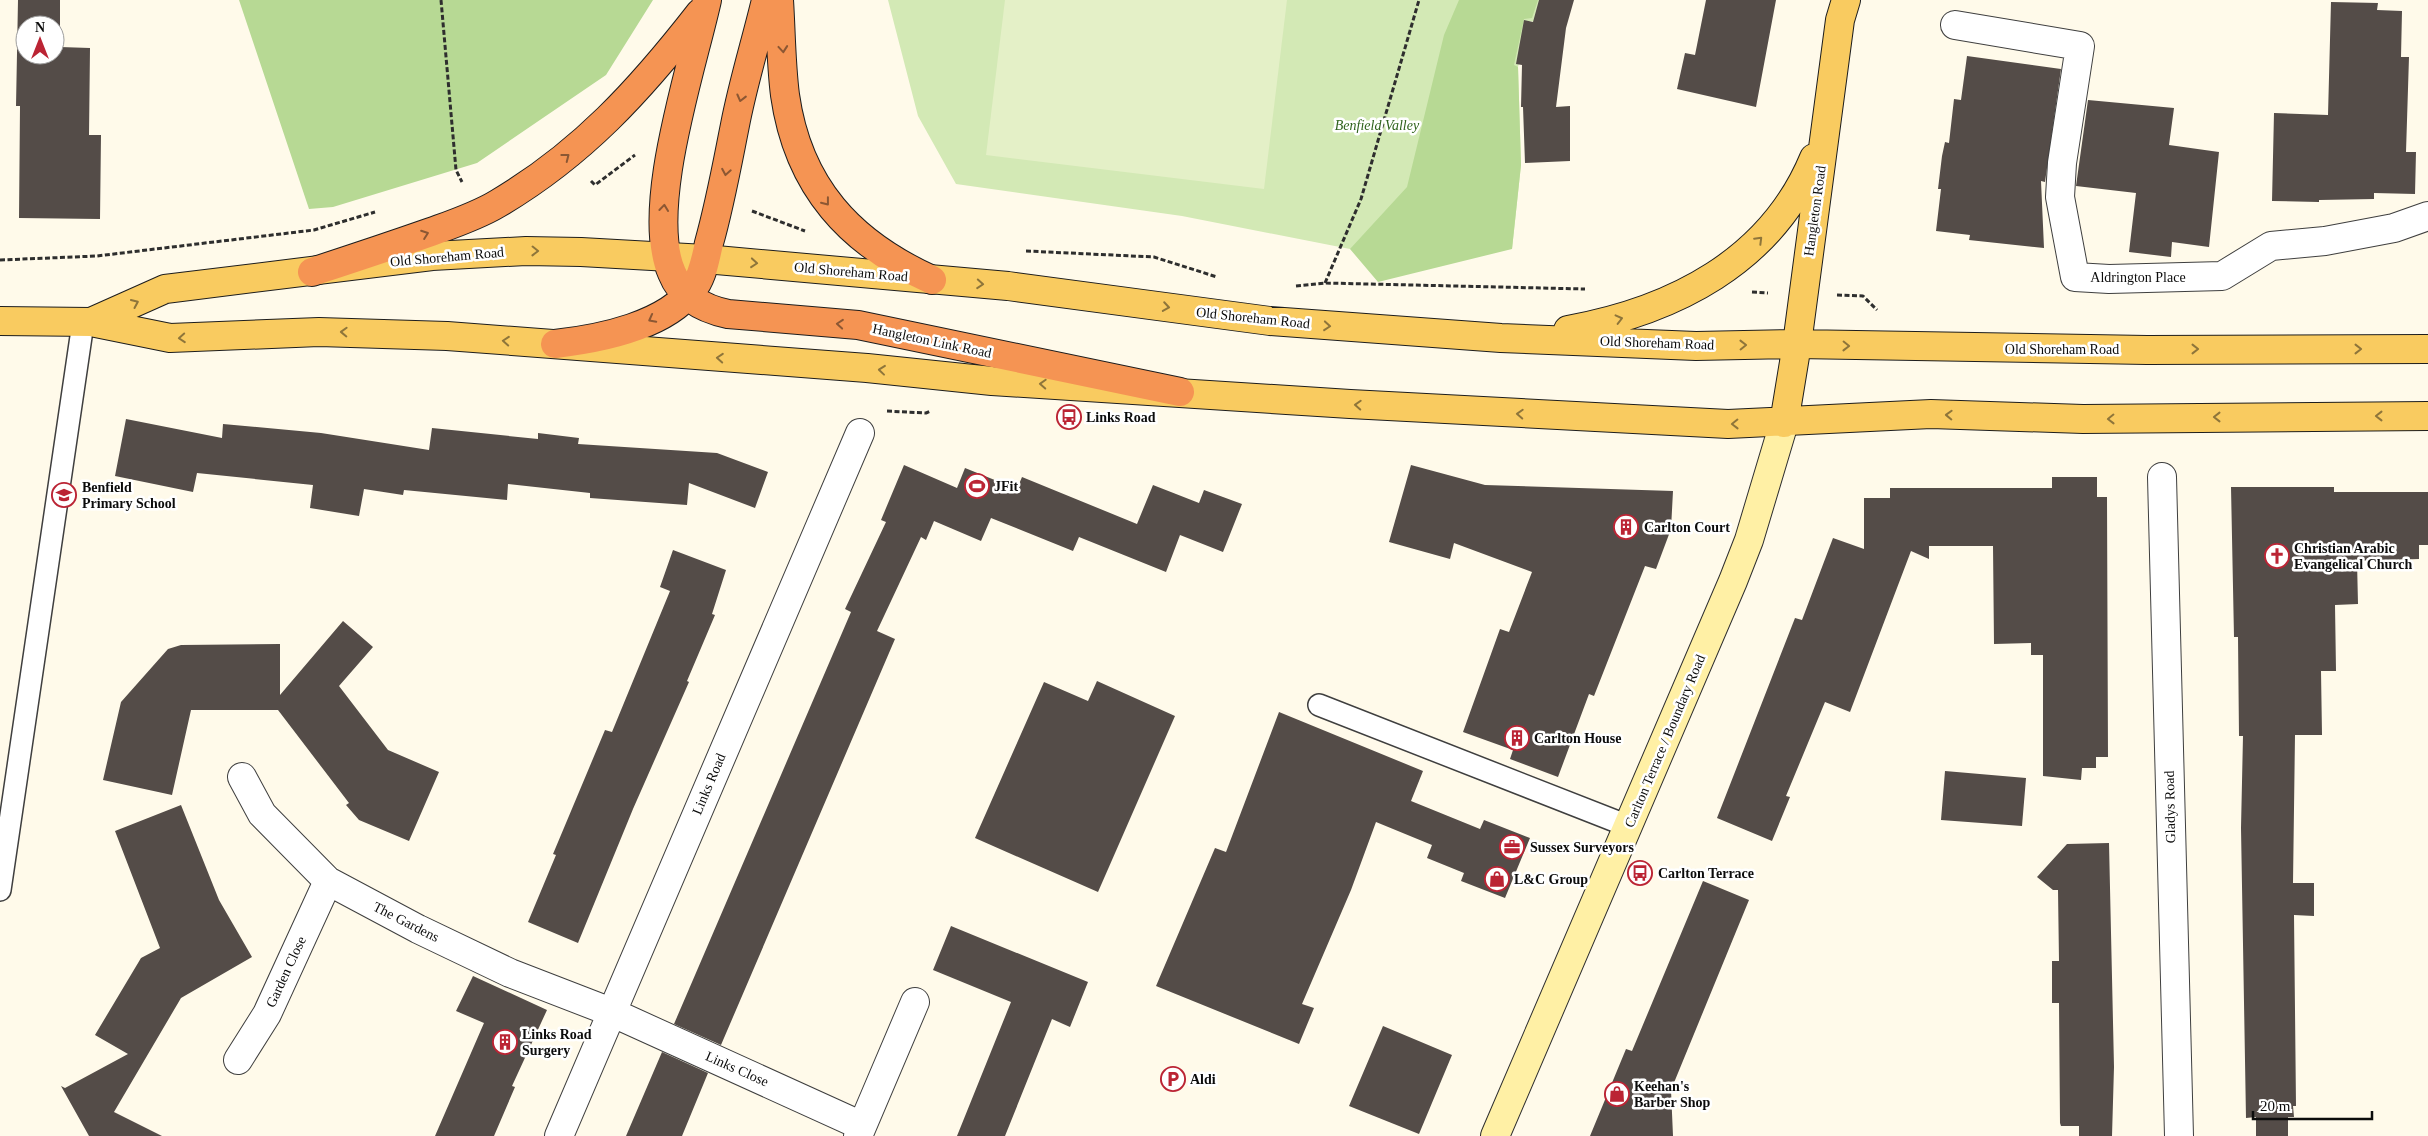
<svg xmlns="http://www.w3.org/2000/svg" width="2428" height="1136" font-family="'Times New Roman',serif">
<style>
.green{fill:#d3e9b5}
.forest{fill:#b7d994}
.pitch{fill:#e4f0c7}
.building{fill:#544c48;fill-rule:evenodd}
.lines{fill:none;stroke-linecap:round;stroke-linejoin:round}
.lane-casing{stroke:#3f3f3f;stroke-width:24}
.street-casing{stroke:#3f3f3f;stroke-width:30}
.secondary-casing{stroke:#2e2e2e;stroke-width:30}
.primary-casing{stroke:#1d1d1d;stroke-width:30}
.highway-casing{stroke:#1d1d1d;stroke-width:30}
.path{stroke:#2e2e2e;stroke-width:3;stroke-dasharray:5 2.5;stroke-linecap:butt}
.lane{stroke:#fff;stroke-width:21}
.street{stroke:#fff;stroke-width:28}
.secondary{stroke:#fff0a5;stroke-width:28}
.primary{stroke:#f9cb60;stroke-width:28}
.highway{stroke:#f59453;stroke-width:28}
.oneway{stroke:#8c5733}
.oneway2{stroke:#8e753a}
.labels{text-anchor:middle;dominant-baseline:central;stroke-width:5;stroke-linejoin:round;paint-order:stroke}
.park-label{font-size:14px;font-style:italic;fill:#2f631c;stroke:#fff}
.street-label{font-size:14px;fill:#0c0c0c;stroke:#fff}
.poi-label{font-size:14px;font-weight:bold;fill:#0c0c0c;stroke:#fff;text-anchor:start}
</style>
<rect width="100%" height="100%" fill="#fffaea"/>
<!-- green -->
<path class="green" d="M 888,0 L 1546,0 L 1539,23 L 1530,21 L 1518,67 L 1521,165 L 1512,249 L 1350,249 L 1182,216 L 956,184 L 918,116 Z"/>
<!-- forest -->
<path class="forest" d="M 239,0 L 653,0 L 606,75 L 477,163 L 333,207 L 309,209 Z
M 1459,0 L 1538,0 L 1532,18 L 1524,19 L 1514,65 L 1518,67 L 1521,165 L 1512,249 L 1378,282 L 1350,249 L 1407,187 L 1444,35 Z"/>
<!-- pitch -->
<path class="pitch" d="M 1005,0 L 1287,0 L 1264,189 L 986,155 Z"/>
<!-- building -->
<path class="building" d="M 18,0 L 60,0 L 60,47 L 90,48 L 89,135 L 101,135 L 100,219 L 19,218 L 20,106 L 16,106 ZM 25,25 L 55,25 L 55,55 L 25,55 Z
M 1539,0 L 1574,0 L 1566,28 L 1556,107 L 1570,106 L 1570,161 L 1525,163 L 1523,107 L 1521,107 L 1522,65 L 1516,64 L 1524,20 L 1533,22 Z
M 1706,0 L 1776,0 L 1756,107 L 1677,89 L 1685,53 L 1695,55 Z
M 2331,2 L 2378,3 L 2377,10 L 2402,11 L 2401,57 L 2409,57 L 2406,152 L 2416,152 L 2415,194 L 2374,193 L 2374,199 L 2319,200 L 2319,202 L 2272,201 L 2274,113 L 2328,115 Z
M 1967,56 L 2061,69 L 2045,182 L 2041,181 L 2044,248 L 1969,240 L 1970,235 L 1936,231 L 1941,189 L 1938,189 L 1942,156 L 1945,142 L 1949,143 L 1954,99 L 1961,100 Z
M 2088,100 L 2174,108 L 2169,145 L 2219,152 L 2209,247 L 2172,242 L 2171,257 L 2129,252 L 2136,193 L 2076,186 Z
M 126,419 L 222,438 L 223,424 L 321,433 L 429,450 L 432,428 L 538,439 L 538,433 L 579,438 L 578,444 L 717,453 L 768,472 L 755,508 L 689,483 L 687,505 L 590,498 L 590,493 L 508,484 L 507,500 L 404,490 L 403,495 L 364,489 L 359,516 L 310,508 L 313,485 L 197,473 L 193,492 L 115,476 Z
M 904,465 L 957,488 L 965,468 L 1017,489 L 1022,477 L 1137,524 L 1153,485 L 1199,503 L 1204,490 L 1242,504 L 1223,552 L 1180,535 L 1166,572 L 1079,537 L 1073,551 L 991,518 L 981,541 L 934,521 L 926,540 L 921,537 L 877,631 L 895,639 L 721,1045 L 674,1024 L 851,612 L 845,609 L 886,522 L 881,520 Z
M 1411,465 L 1485,485 L 1673,491 L 1671,529 L 1656,569 L 1645,566 L 1594,696 L 1589,694 L 1558,777 L 1510,759 L 1513,750 L 1463,732 L 1500,629 L 1509,632 L 1532,572 L 1454,543 L 1450,559 L 1389,542 Z
M 2052,477 L 2097,477 L 2097,497 L 2107,497 L 2108,757 L 2096,757 L 2096,768 L 2082,768 L 2081,780 L 2043,776 L 2043,655 L 2031,655 L 2031,643 L 1994,644 L 1993,546 L 1929,546 L 1929,559 L 1911,551 L 1850,712 L 1825,702 L 1786,796 L 1790,797 L 1772,841 L 1717,818 L 1795,618 L 1802,620 L 1833,538 L 1864,549 L 1864,498 L 1890,498 L 1890,488 L 2052,488 Z
M 2231,487 L 2334,487 L 2334,492 L 2428,492 L 2428,545 L 2419,545 L 2419,559 L 2357,561 L 2358,604 L 2335,605 L 2336,671 L 2321,671 L 2322,735 L 2295,735 L 2293,883 L 2314,883 L 2314,916 L 2294,915 L 2296,1106 L 2293,1106 L 2294,1117 L 2288,1117 L 2288,1136 L 2256,1136 L 2256,1117 L 2246,1118 L 2241,828 L 2243,736 L 2239,736 L 2238,637 L 2234,637 Z
M 673,550 L 726,570 L 712,614 L 715,615 L 687,681 L 689,682 L 633,809 L 578,943 L 528,922 L 556,855 L 553,854 L 605,730 L 612,732 L 670,591 L 660,587 Z
M 343,621 L 373,647 L 339,686 L 388,750 L 439,772 L 409,841 L 359,820 L 346,805 L 349,803 L 278,710 L 191,710 L 172,795 L 103,780 L 121,702 L 168,649 L 181,645 L 280,644 L 280,695 Z
M 1097,681 L 1175,716 L 1098,892 L 975,838 L 1044,682 L 1088,701 Z
M 1279,712 L 1423,771 L 1411,801 L 1480,829 L 1484,820 L 1530,838 L 1505,898 L 1461,881 L 1464,873 L 1427,858 L 1432,845 L 1376,822 L 1351,890 L 1302,1004 L 1314,1008 L 1299,1044 L 1156,986 L 1215,848 L 1226,852 Z
M 1945,771 L 2026,778 L 2022,826 L 1941,820 Z
M 181,805 L 219,900 L 252,957 L 181,998 L 114,1112 L 162,1136 L 89,1136 L 61,1086 L 65,1088 L 128,1054 L 95,1035 L 141,958 L 160,948 L 115,831 Z
M 2109,843 L 2114,1067 L 2112,1136 L 2079,1136 L 2079,1126 L 2061,1126 L 2060,1123 L 2059,1003 L 2052,1003 L 2052,961 L 2059,961 L 2058,890 L 2053,890 L 2037,877 L 2067,844 Z
M 1703,881 L 1749,900 L 1671,1090 L 1673,1136 L 1590,1136 L 1626,1049 L 1632,1051 Z
M 951,926 L 1088,982 L 1070,1027 L 1052,1019 L 1005,1136 L 957,1136 L 1011,1002 L 933,970 Z
M 473,976 L 547,1010 L 512,1086 L 515,1087 L 494,1136 L 435,1136 L 484,1023 L 456,1011 Z
M 1383,1026 L 1452,1055 L 1419,1134 L 1349,1106 Z
M 662,1052 L 708,1073 L 682,1136 L 626,1136 Z"/>
<g class="lines">
<defs>
<path id="lane" d="M 1319,705 L 1628,826
M 0,890 L 83,323"/>
<path id="street" d="M 1955,25 L 2080,46 L 2062,163 L 2060,197 L 2075,277 L 2109,279 L 2222,276 L 2271,246 L 2325,241 L 2394,228 L 2428,216
M 2162,477 L 2179,1136
M 242,777 L 262,814 L 328,881 L 418,929 L 510,973 L 611,1012 L 862,1126
M 238,1060 L 267,1014 L 328,881
M 559,1136 L 860,433
M 858,1136 L 915,1002"/>
<path id="secondary" d="M 1495,1136 L 1733,581 L 1749,540 L 1784,423"/>
<path id="primary" d="M 0,321 L 91,322 L 170,338 L 319,332 L 447,336 L 867,368 L 992,381 L 1350,404 L 1728,424 L 1931,414 L 2083,419 L 2428,416
M 91,322 L 165,289 L 432,256 L 526,251 L 581,252 L 705,259 L 1008,286 L 1270,321 L 1501,338 L 1696,346 L 1797,344 L 2147,350 L 2428,349
M 1568,330 C 1673,311 1771,262 1814,158
M 1784,423 L 1797,344 L 1840,20 L 1846,0"/>
<path id="highway" d="M 707,0 C 692,68 644,210 672,273 C 682,298 704,309 728,314 L 858,325 L 1180,392
M 779,0 C 781,31 781,64 785,95 C 798,187 850,243 932,280
M 312,272 C 352,259 391,246 431,232 C 453,224 477,216 497,204 C 582,154 640,90 700,13
M 555,344 C 599,339 668,326 695,286 C 703,274 706,257 709,243 C 720,204 727,165 735,125 C 743,83 756,42 766,0"/>
</defs>
<!-- lane casing -->
<use href="#lane" class="lane-casing"/>
<!-- street casing -->
<use href="#street" class="street-casing"/>
<!-- secondary casing -->
<use href="#secondary" class="secondary-casing"/>
<!-- primary casing -->
<use href="#primary" class="primary-casing"/>
<!-- highway casing -->
<use href="#highway" class="highway-casing"/>
<!-- path -->
<path class="path" d="M 441,0 L 456,170 L 462,182
M 591,181 L 595,185 L 635,155
M 752,211 L 805,231
M 1026,251 L 1154,257 L 1217,277
M 0,260 L 97,256 L 314,230 L 375,212
M 1325,283 L 1361,199 L 1419,0
M 1296,286 L 1325,283 L 1585,289
M 1752,292 L 1768,293
M 1837,295 L 1863,296 L 1877,310
M 887,411 L 926,413 L 931,411"/>
<!-- lane -->
<use href="#lane" class="lane"/>
<!-- street -->
<use href="#street" class="street"/>
<!-- secondary -->
<use href="#secondary" class="secondary"/>
<!-- primary -->
<use href="#primary" class="primary"/>
<!-- highway -->
<use href="#highway" class="highway"/>
</g>
<!-- one-way arrows -->
<defs><path id="oneway-chevron" d="M-2-3.5L2.5 0L-2 3.5" fill="none" stroke-width="1.6" stroke-linecap="round" stroke-linejoin="round" transform="scale(1.25)"/></defs>
<g class="oneway">
<use href="#oneway-chevron" transform="translate(783 49) rotate(85)"/>
<use href="#oneway-chevron" transform="translate(741 98) rotate(104)"/>
<use href="#oneway-chevron" transform="translate(566 157) rotate(-38)"/>
<use href="#oneway-chevron" transform="translate(726 172) rotate(100)"/>
<use href="#oneway-chevron" transform="translate(826 202) rotate(52)"/>
<use href="#oneway-chevron" transform="translate(664 208) rotate(-84)"/>
<use href="#oneway-chevron" transform="translate(425 234) rotate(-20)"/>
<use href="#oneway-chevron" transform="translate(652 319) rotate(152)"/>
<use href="#oneway-chevron" transform="translate(840 324) rotate(-175)"/>
</g>
<g class="oneway2">
<use href="#oneway-chevron" transform="translate(1759 240) rotate(-45)"/>
<use href="#oneway-chevron" transform="translate(535 251) rotate(1)"/>
<use href="#oneway-chevron" transform="translate(754 263) rotate(5)"/>
<use href="#oneway-chevron" transform="translate(980 284) rotate(4)"/>
<use href="#oneway-chevron" transform="translate(135 303) rotate(-24)"/>
<use href="#oneway-chevron" transform="translate(1166 307) rotate(9)"/>
<use href="#oneway-chevron" transform="translate(1619 319) rotate(-14)"/>
<use href="#oneway-chevron" transform="translate(1327 326) rotate(5)"/>
<use href="#oneway-chevron" transform="translate(344 332) rotate(-178)"/>
<use href="#oneway-chevron" transform="translate(182 338) rotate(176)"/>
<use href="#oneway-chevron" transform="translate(506 341) rotate(-176)"/>
<use href="#oneway-chevron" transform="translate(1743 345) rotate(-1)"/>
<use href="#oneway-chevron" transform="translate(1846 346) rotate(1)"/>
<use href="#oneway-chevron" transform="translate(2195 349)"/>
<use href="#oneway-chevron" transform="translate(2358 349)"/>
<use href="#oneway-chevron" transform="translate(720 358) rotate(-176)"/>
<use href="#oneway-chevron" transform="translate(882 370) rotate(-174)"/>
<use href="#oneway-chevron" transform="translate(1043 384) rotate(-177)"/>
<use href="#oneway-chevron" transform="translate(1358 405) rotate(-177)"/>
<use href="#oneway-chevron" transform="translate(1520 414) rotate(-177)"/>
<use href="#oneway-chevron" transform="translate(1949 415) rotate(-178)"/>
<use href="#oneway-chevron" transform="translate(2379 416) rotate(180)"/>
<use href="#oneway-chevron" transform="translate(2217 417) rotate(180)"/>
<use href="#oneway-chevron" transform="translate(2111 419) rotate(179)"/>
<use href="#oneway-chevron" transform="translate(1735 424) rotate(179)"/>
</g>
<!-- icons -->
<defs>
<symbol id="bus-ring" viewBox="-11 -11 22 22"><circle r="9.5" fill="#fff" stroke="#bb2434" stroke-width="1.5"/><path d="M-5-6H5V4H4V6H2V4H-2V6H-4V4H-5ZM-3.5-4V0h7V-4ZM-3.5 1.2v1.5H-2V1.2ZM2 1.2v1.5H3.5V1.2Z" fill="#bb2434"/></symbol>
<symbol id="stadium-ring" viewBox="-11 -11 22 22"><circle r="9.5" fill="#fff" stroke="#bb2434" stroke-width="1.5"/><path d="M0-5a6.5 5 0 1 0 0 10a6.5 5 0 1 0 0-10ZM-3.5-1.8h7v3.6h-7Z" fill="#bb2434"/></symbol>
<symbol id="school-ring" viewBox="-11 -11 22 22"><circle r="9.5" fill="#fff" stroke="#bb2434" stroke-width="1.5"/><path d="M0-5L7-2L0 1L-7-2ZM-4 1L0 2.5L4 1V4Q0 6-4 4Z" fill="#bb2434"/></symbol>
<symbol id="building-ring" viewBox="-11 -11 22 22"><circle r="9.5" fill="#fff" stroke="#bb2434" stroke-width="1.5"/><path d="M-4-6H4V6H1V3H-1V6H-4ZM-2.5-4.3h1.7v1.8h-1.7ZM.8-4.3h1.7v1.8H.8ZM-2.5-1h1.7V.8h-1.7ZM.8-1h1.7V.8H.8Z" fill="#bb2434"/></symbol>
<symbol id="church-ring" viewBox="-11 -11 22 22"><circle r="9.5" fill="#fff" stroke="#bb2434" stroke-width="1.5"/><path d="M-1.2-6h2.4v3.5h3.3v2.4h-3.3V6h-2.4V-.1h-3.3v-2.4h3.3Z" fill="#bb2434"/></symbol>
<symbol id="office-ring" viewBox="-11 -11 22 22"><circle r="9.5" fill="#fff" stroke="#bb2434" stroke-width="1.5"/><path d="M-6-3h4V-5.5h4V-3h4V5H-6ZM-1-4.5V-3h2v-1.5ZM-6 0V1H6V0Z" fill="#bb2434"/></symbol>
<symbol id="shop-ring" viewBox="-11 -11 22 22"><circle r="9.5" fill="#fff" stroke="#bb2434" stroke-width="1.5"/><path d="M-5-2.5h2.3a2.7 3.5 0 0 1 5.4 0H5L5.5 6h-11ZM-1.5-2.5h3a1.5 2.3 0 0 0-3 0Z" fill="#bb2434"/></symbol>
<symbol id="parking-ring" viewBox="-11 -11 22 22"><circle r="9.5" fill="#fff" stroke="#bb2434" stroke-width="1.5"/><path d="M-3.5-5.5H1a3.5 3.5 0 0 1 0 7H-1V5.5H-3.5ZM-1-3.4V-.6H.8a1.4 1.4 0 0 0 0-2.8Z" fill="#bb2434"/></symbol>
</defs>
<g fill-rule="evenodd">
<use href="#bus-ring" x="1055" y="403" width="28" height="28"/>
<use href="#stadium-ring" x="963" y="472" width="28" height="28"/>
<use href="#school-ring" x="50" y="481" width="28" height="28"/>
<use href="#building-ring" x="1612" y="513" width="28" height="28"/>
<use href="#church-ring" x="2263" y="542" width="28" height="28"/>
<use href="#building-ring" x="1503" y="724" width="28" height="28"/>
<use href="#office-ring" x="1498" y="833" width="28" height="28"/>
<use href="#bus-ring" x="1626" y="859" width="28" height="28"/>
<use href="#shop-ring" x="1483" y="865" width="28" height="28"/>
<use href="#building-ring" x="491" y="1028" width="28" height="28"/>
<use href="#parking-ring" x="1159" y="1065" width="28" height="28"/>
<use href="#shop-ring" x="1603" y="1080" width="28" height="28"/>
</g>
<g class="labels">
<!-- park labels -->
<g class="park-label">
<text x="1377" y="125">Benfield Valley</text>
</g>
<!-- street labels -->
<g class="street-label">
<text transform="translate(1815 211) rotate(-82)">Hangleton Road</text>
<text transform="translate(447 257) rotate(-5)">Old Shoreham Road</text>
<text transform="translate(851 272) rotate(5)">Old Shoreham Road</text>
<text x="2138" y="277">Aldrington Place</text>
<text transform="translate(1253 318) rotate(6)">Old Shoreham Road</text>
<text transform="translate(932 341) rotate(12)">Hangleton Link Road</text>
<text transform="translate(1657 343) rotate(2)">Old Shoreham Road</text>
<text x="2062" y="349">Old Shoreham Road</text>
<text transform="translate(1665 741) rotate(-67)">Carlton Terrace / Boundary Road</text>
<text transform="translate(709 784) rotate(-67)">Links Road</text>
<text transform="translate(2170 807) rotate(-91)">Gladys Road</text>
<text transform="translate(406 922) rotate(27)">The Gardens</text>
<text transform="translate(286 972) rotate(-65)">Garden Close</text>
<text transform="translate(737 1069) rotate(24)">Links Close</text>
</g>
<!-- poi labels -->
<g class="poi-label">
<text x="1086" y="417">Links Road</text>
<text x="994" y="486">JFit</text>
<text x="82" y="487">Benfield<tspan x="82" dy="16">Primary School</tspan></text>
<text x="1644" y="527">Carlton Court</text>
<text x="2294" y="548">Christian Arabic<tspan x="2294" dy="16">Evangelical Church</tspan></text>
<text x="1534" y="738">Carlton House</text>
<text x="1530" y="847">Sussex Surveyors</text>
<text x="1658" y="873">Carlton Terrace</text>
<text x="1514" y="879">L&amp;C Group</text>
<text x="522" y="1034">Links Road<tspan x="522" dy="16">Surgery</tspan></text>
<text x="1190" y="1079">Aldi</text>
<text x="1634" y="1086">Keehan's<tspan x="1634" dy="16">Barber Shop</tspan></text>
</g>
</g>
<!-- north arrow -->
<g transform="translate(40 40)"><circle r="24" fill="#ffffff" stroke="#9e9e9e"/>
<path d="M0-4L9 19L0 12L-9 19Z" fill="#bb2434"/>
<text y="-8" font-size="14" font-weight="bold" text-anchor="middle" fill="#0c0c0c">N</text>
</g>
<!-- scale -->
<path d="M2253 1111v8h119v-8" fill="none" stroke="#0c0c0c" stroke-width="2.5"/>
<text x="2260" y="1111" font-size="15" fill="#0c0c0c" stroke="#ffffff" stroke-width="4" paint-order="stroke">20 m</text>
</svg>
